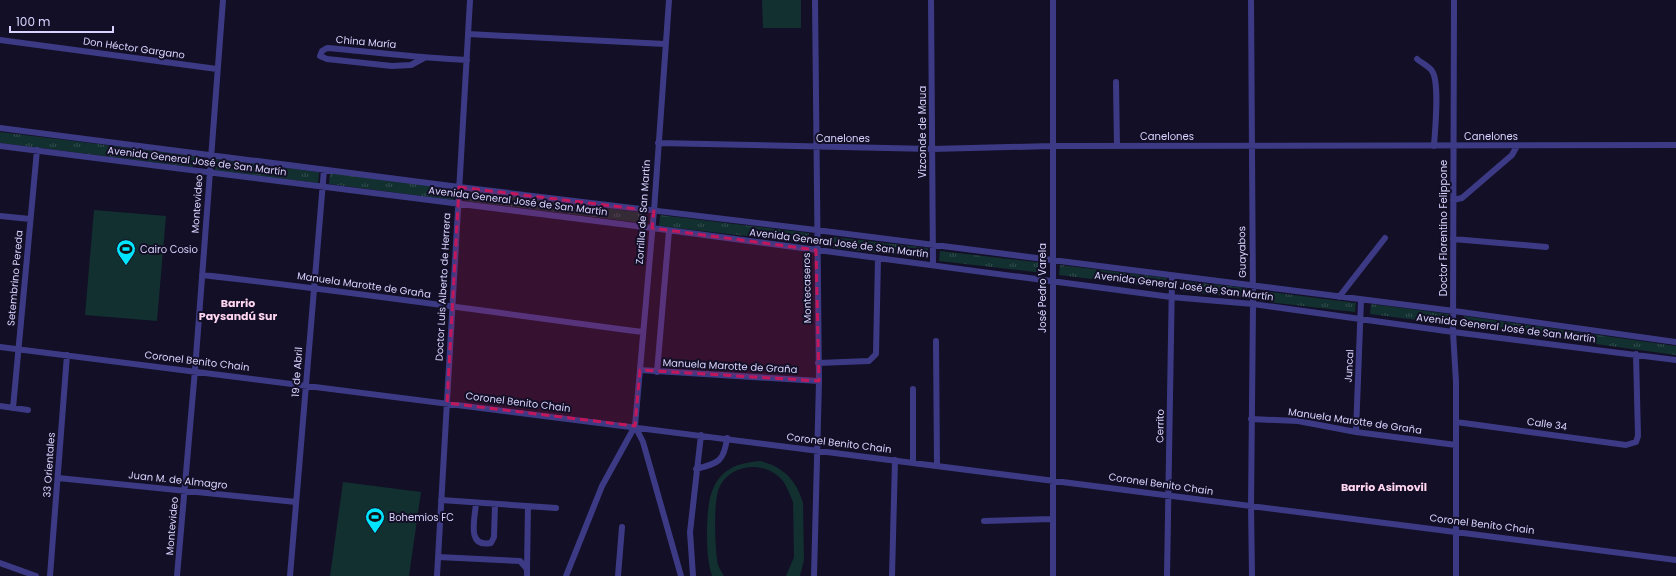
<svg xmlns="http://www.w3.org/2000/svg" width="1676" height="576" font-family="Poppins,sans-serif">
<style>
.grass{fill:url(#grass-tufts)}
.pitch{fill:#12302f}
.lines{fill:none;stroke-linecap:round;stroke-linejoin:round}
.street{stroke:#3d3a85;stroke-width:6}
.marked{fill:#c2185b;fill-opacity:0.2;stroke:#c2185b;stroke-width:3;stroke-dasharray:8 5;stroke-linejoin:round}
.labels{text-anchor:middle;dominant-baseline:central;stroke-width:4;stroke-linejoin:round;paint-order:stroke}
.street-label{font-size:10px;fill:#d9d4ff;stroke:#130f26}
.poi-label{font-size:10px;fill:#d9d4ff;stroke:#130f26;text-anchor:start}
.neighbourhood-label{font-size:11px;font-weight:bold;fill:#ffd6f0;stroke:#130f26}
</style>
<defs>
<pattern id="grass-tufts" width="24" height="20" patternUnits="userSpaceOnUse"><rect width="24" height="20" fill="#12302f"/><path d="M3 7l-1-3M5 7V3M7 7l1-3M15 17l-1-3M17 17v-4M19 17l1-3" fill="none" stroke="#344d4e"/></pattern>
</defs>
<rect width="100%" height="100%" fill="#130f26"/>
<!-- grass -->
<path class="grass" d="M 0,132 L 195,156 L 193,167 L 0,143 Z
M 216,159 L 319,172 L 318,183 L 215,170 Z
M 330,173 L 455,189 L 454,200 L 329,184 Z
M 466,190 L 644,213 L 643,223 L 465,201 Z
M 660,215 L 809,233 L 807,243 L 659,226 Z
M 834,237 L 928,248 L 927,258 L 833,248 Z
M 940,251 L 1045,263 L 1044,273 L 939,261 Z
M 1060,265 L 1167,278 L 1165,288 L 1059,275 Z
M 1181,281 L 1247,288 L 1246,298 L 1180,291 Z
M 1262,291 L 1356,303 L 1355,312 L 1260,301 Z
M 1371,304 L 1449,314 L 1447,324 L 1370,314 Z
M 1464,316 L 1676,346 L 1676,355 L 1463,326 Z"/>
<!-- pitch -->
<path class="pitch" d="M 762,0 L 801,0 L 801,28 L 763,28 Z
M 94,210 L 166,216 L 157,321 L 85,315 Z
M 760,461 C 783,467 796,479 803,503 L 804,560 L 800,576 L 786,576 L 794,557 L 793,502 C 789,493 786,482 778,476 C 760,461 731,465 720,486 C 713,498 715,544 717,559 C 717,565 721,571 724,576 L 712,576 C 707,560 707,545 707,528 C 708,488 716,464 760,461 Z
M 343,482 L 421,492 L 409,576 L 330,576 Z"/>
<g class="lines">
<!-- street -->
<path class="street" d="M 931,0 L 933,265
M 1053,0 L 1053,576
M 1251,0 L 1253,304 L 1251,506 L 1252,576
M 1454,0 L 1453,332 L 1456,382 L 1456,576
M 468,34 L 665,44
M 0,40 L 217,69
M 424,58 L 411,65 L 392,66 L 327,59 L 320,56 L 322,51 L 327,48 C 374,52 420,58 467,60
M 1417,59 C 1421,63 1429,66 1432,71 C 1440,82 1435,130 1434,146
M 1116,82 L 1117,146
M 0,128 L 459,187 L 816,230 L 1454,311 L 1676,342
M 658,143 L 932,149 L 1052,146 L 1676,145
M 0,146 L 652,228 L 1171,297 L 1253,304 L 1453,332 L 1676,360
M 1453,200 L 1462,198 L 1512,155 L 1517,146
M 0,216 L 30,219
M 1453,239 L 1546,247
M 202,275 C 349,291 496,313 643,332
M 1339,297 L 1385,238
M 936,341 L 937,465
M 0,347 L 1676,560
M 818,363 L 869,361 L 876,354 L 878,258
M 640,370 L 819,381
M 657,372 L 669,231
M 0,406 L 28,410
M 13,408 L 37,150
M 1251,419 L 1298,421 L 1356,432 L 1456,445
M 1456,422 L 1626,445 L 1636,442 L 1638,436 L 1636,354
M 635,426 L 643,442 L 681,576
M 1356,432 L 1361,300
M 913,462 L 913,389
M 696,469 C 718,463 724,462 727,438
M 58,478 L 296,502
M 441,500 L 556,508
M 476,503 C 475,519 466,548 491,543 L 494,537 L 495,504
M 984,521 L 1053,519
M 438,557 L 520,561 L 527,569 L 527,576
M 0,563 L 36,576
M 527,569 L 528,506
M 50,576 L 67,355
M 177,576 L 195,370 L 223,0
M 290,576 L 324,170
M 437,576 L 470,0
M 566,576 L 602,486 L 635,426 L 654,211 L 669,0
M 618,576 L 622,527
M 693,576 L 690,532 L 701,435
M 814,576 L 819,381 L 815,0
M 892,576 L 895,460
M 1167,576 L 1172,277"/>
</g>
<!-- marked area -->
<path class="marked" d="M 459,187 L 654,211 L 652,228 L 816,250 L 819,381 L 640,370 L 635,426 L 447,403 Z"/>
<!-- icons -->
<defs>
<symbol id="stadium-pin" viewBox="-11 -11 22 30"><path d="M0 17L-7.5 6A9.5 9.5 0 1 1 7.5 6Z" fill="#00e5ff" stroke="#130f26"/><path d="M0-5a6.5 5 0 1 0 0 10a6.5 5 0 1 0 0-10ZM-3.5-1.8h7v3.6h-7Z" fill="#111"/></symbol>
</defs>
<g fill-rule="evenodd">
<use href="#stadium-pin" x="115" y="238" width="22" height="30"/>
<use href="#stadium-pin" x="364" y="506" width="22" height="30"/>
</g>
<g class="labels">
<!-- street labels -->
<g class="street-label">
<text transform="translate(366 42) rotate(5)">China María</text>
<text transform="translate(134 48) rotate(8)">Don Héctor Gargano</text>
<text transform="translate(922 132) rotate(-90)">Vizconde de Maua</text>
<text x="1167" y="136">Canelones</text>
<text x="1491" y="136">Canelones</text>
<text x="843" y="138">Canelones</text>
<text transform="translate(197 161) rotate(7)">Avenida General José de San Martín</text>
<text transform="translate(518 201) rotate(7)">Avenida General José de San Martín</text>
<text transform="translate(197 204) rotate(-86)">Montevideo</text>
<text transform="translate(643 212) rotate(-86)">Zorrilla de San Martín</text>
<text transform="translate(1443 228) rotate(-90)">Doctor Florentino Felippone</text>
<text transform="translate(839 243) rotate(7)">Avenida General José de San Martín</text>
<text transform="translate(1242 252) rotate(-91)">Guayabos</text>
<text transform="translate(15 278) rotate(-85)">Setembrino Pereda</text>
<text transform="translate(364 285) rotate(8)">Manuela Marotte de Graña</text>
<text transform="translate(1184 286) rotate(7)">Avenida General José de San Martín</text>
<text transform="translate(443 287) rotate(-87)">Doctor Luis Alberto de Herrera</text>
<text transform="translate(807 288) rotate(-91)">Montecaseros</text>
<text transform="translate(1042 288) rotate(-90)">José Pedro Varela</text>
<text transform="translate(1506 328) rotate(7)">Avenida General José de San Martín</text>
<text transform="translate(197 361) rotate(7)">Coronel Benito Chain</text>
<text transform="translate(730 366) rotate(3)">Manuela Marotte de Graña</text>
<text transform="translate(1349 366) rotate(-87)">Juncal</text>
<text transform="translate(297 372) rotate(-86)">19 de Abril</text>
<text transform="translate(518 402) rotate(7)">Coronel Benito Chain</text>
<text transform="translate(1355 421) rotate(8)">Manuela Marotte de Graña</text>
<text transform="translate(1547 424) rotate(8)">Calle 34</text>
<text transform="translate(1160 426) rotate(-89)">Cerrito</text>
<text transform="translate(839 443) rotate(7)">Coronel Benito Chain</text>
<text transform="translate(49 465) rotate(-86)">33 Orientales</text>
<text transform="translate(178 480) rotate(6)">Juan M. de Almagro</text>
<text transform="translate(1161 484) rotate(8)">Coronel Benito Chain</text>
<text transform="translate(1482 524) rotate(7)">Coronel Benito Chain</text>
<text transform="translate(172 526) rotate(-85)">Montevideo</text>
</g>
<!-- poi labels -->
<g class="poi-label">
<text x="140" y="249">Cairo Cosio</text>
<text x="389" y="517">Bohemios FC</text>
</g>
<!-- neighbourhood labels -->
<g class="neighbourhood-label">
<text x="238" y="303">Barrio<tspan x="238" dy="13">Paysandú Sur</tspan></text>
<text x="1384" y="487">Barrio Asimovil</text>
</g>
</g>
<!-- scale -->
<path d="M10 26v6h103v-6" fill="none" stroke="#d9d4ff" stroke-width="2"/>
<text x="16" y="26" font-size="12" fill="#d9d4ff" stroke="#130f26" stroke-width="3" paint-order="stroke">100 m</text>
</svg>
